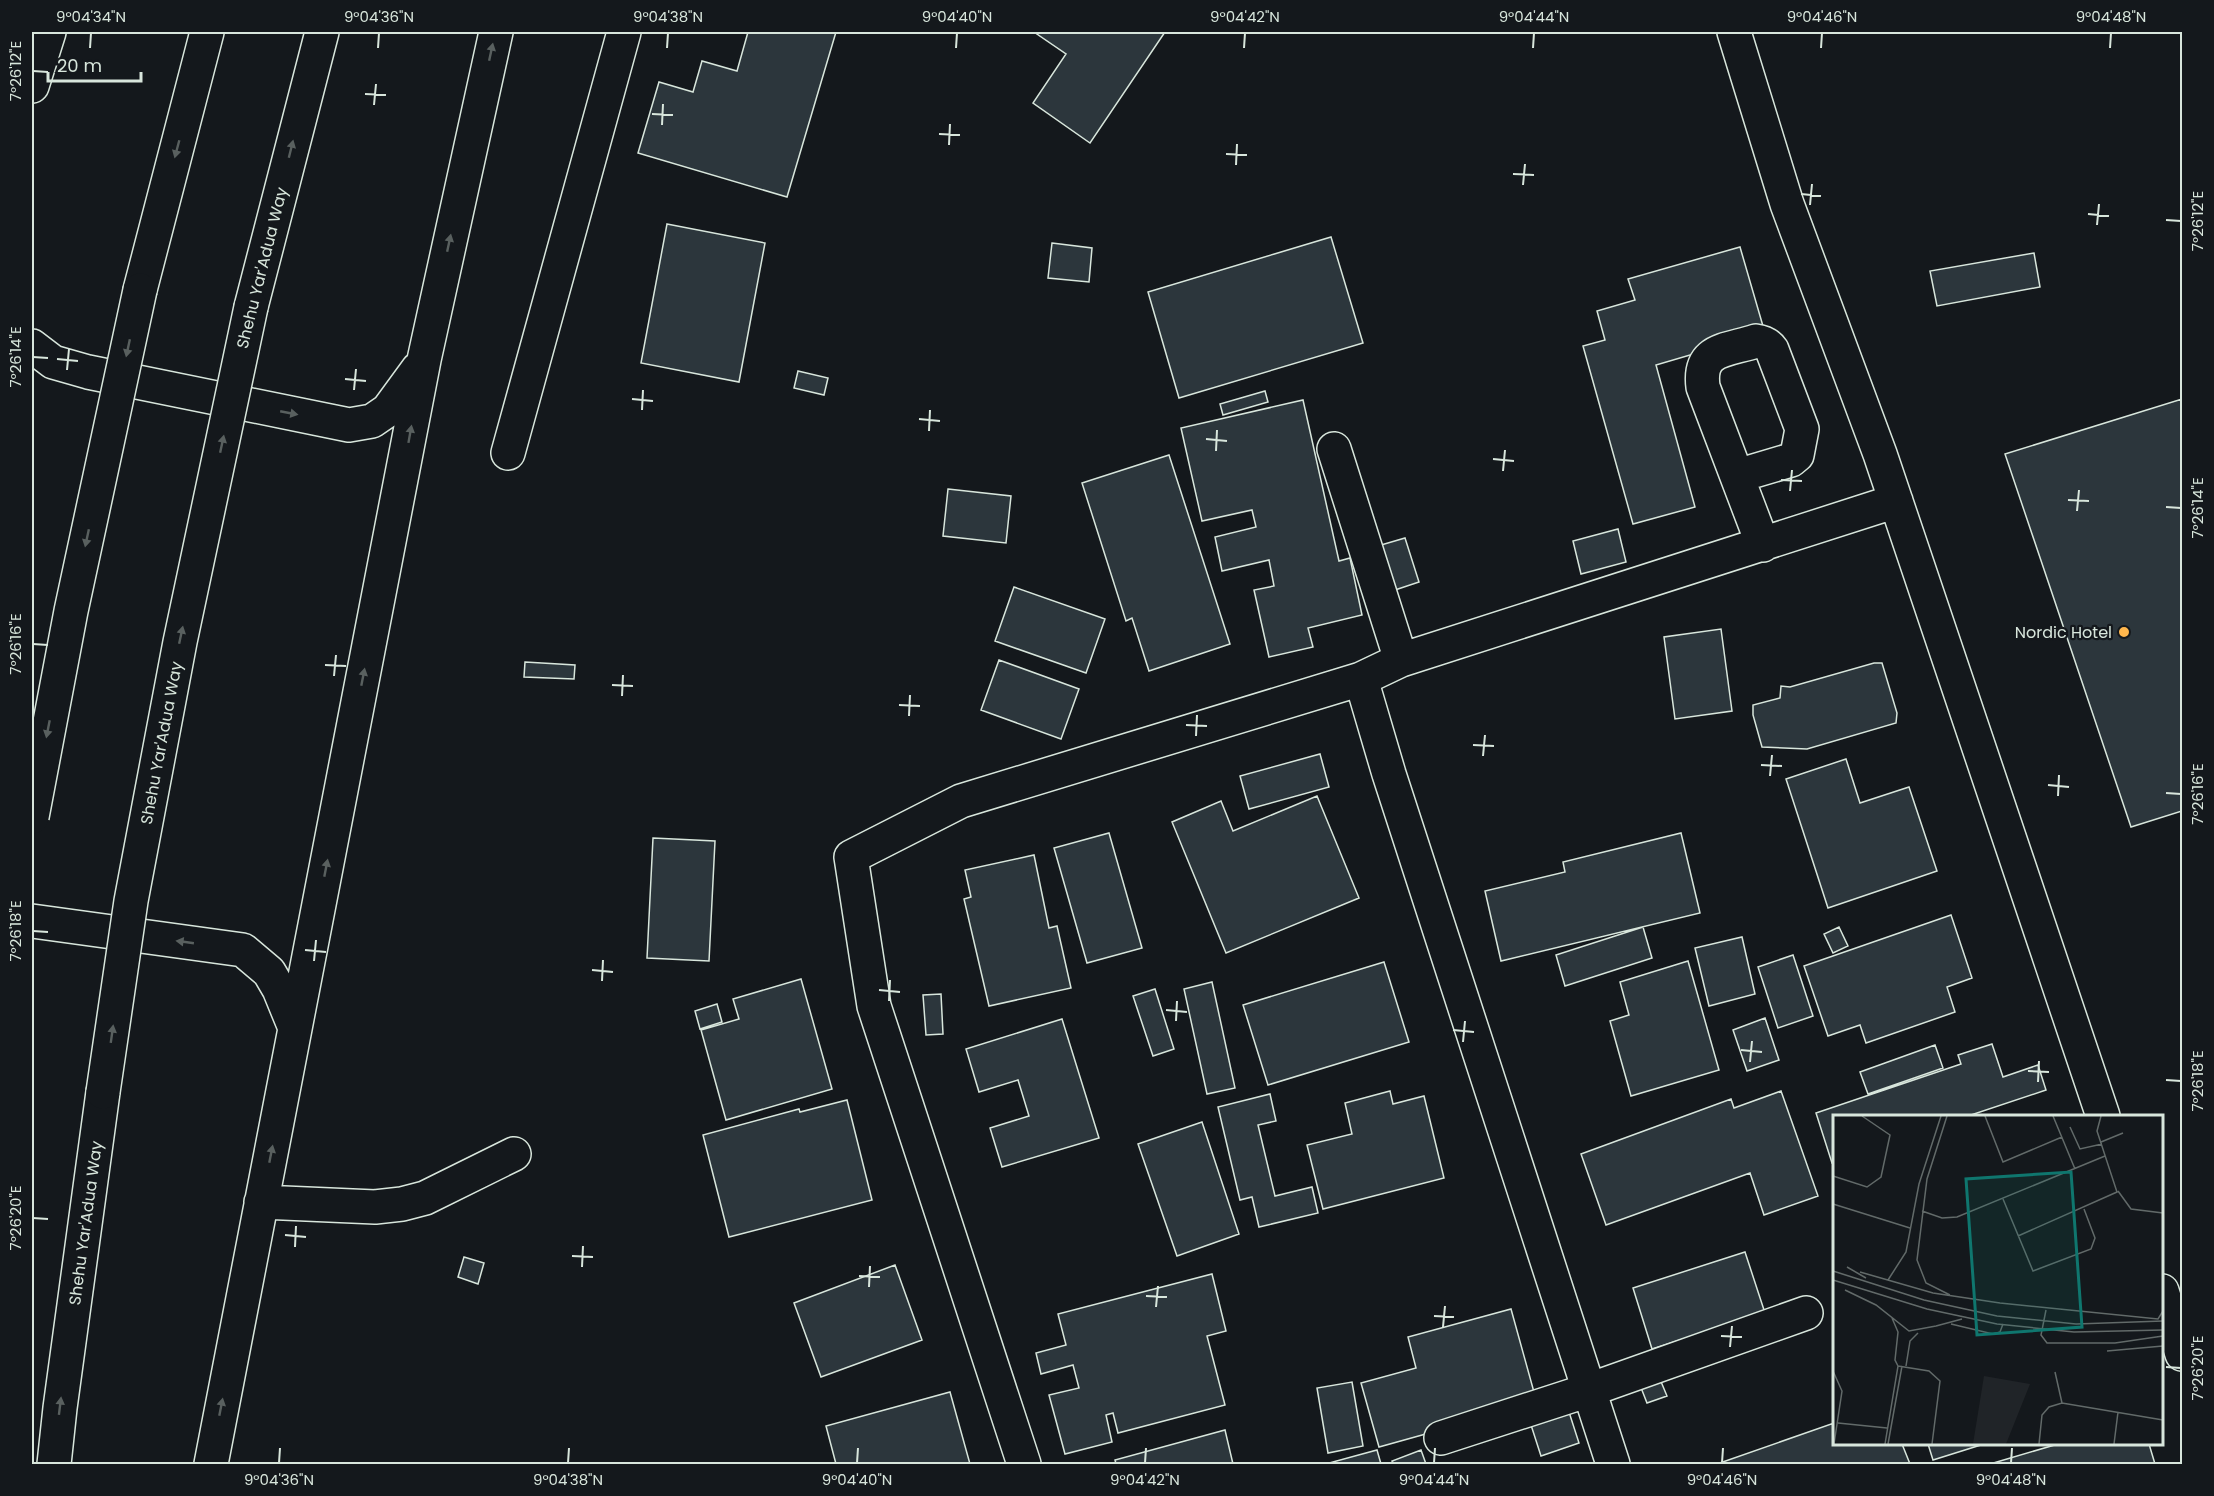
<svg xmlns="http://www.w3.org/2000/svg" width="2214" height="1496" font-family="Poppins,sans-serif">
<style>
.building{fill:#2c363c;stroke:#d8e6dc;stroke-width:1.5}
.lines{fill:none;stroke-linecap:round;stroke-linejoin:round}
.minor-casing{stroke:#d8e6dc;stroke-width:36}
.highway-casing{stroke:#d8e6dc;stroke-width:36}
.minor{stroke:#14181c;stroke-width:33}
.highway{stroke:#14181c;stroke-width:33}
.highway-bridge-casing{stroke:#d8e6dc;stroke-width:36;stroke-linecap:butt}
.highway-bridge{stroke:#14181c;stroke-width:33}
.oneway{fill:#59605f}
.ticks{fill:none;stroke:#d8e6dc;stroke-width:2}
.poi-dot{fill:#ffb74d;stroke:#14181c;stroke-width:2}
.labels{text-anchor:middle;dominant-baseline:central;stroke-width:4.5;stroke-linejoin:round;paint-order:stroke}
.street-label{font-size:16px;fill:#d8e6dc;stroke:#14181c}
.poi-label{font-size:16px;fill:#d8e6dc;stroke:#14181c;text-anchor:end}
.inset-road{fill:none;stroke:#626a69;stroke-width:1.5}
.view{fill:#0f766e;fill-opacity:0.15;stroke:#0f766e;stroke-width:3}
.inset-edge{fill:none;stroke:#d8e6dc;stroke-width:3}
.neatline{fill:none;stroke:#d8e6dc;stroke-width:2}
.ticks-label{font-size:15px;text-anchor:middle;fill:#d8e6dc}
</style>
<rect width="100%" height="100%" fill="#14181c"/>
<!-- building -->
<path class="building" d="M 748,32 L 836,32 L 787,197 L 638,153 L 659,82 L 693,92 L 702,61 L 737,71 Z
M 1034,32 L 1165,32 L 1090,143 L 1033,103 L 1066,54 Z
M 667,224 L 765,243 L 739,382 L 641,363 Z
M 1331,237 L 1363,343 L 1179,398 L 1148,292 Z
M 1052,243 L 1092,248 L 1089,282 L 1048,278 Z
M 1740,247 L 1765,333 L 1656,365 L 1695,507 L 1633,524 L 1583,346 L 1605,340 L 1597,311 L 1635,300 L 1628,279 Z
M 2034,253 L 2040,287 L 1937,306 L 1930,271 Z
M 798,371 L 828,378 L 824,395 L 794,388 Z
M 1265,391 L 1268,402 L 1223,415 L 1220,404 Z
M 2182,399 L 2182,811 L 2131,827 L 2005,454 Z
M 1303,400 L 1339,561 L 1350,558 L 1362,615 L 1308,628 L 1313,647 L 1269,657 L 1254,590 L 1274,586 L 1269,560 L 1222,571 L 1215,537 L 1256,527 L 1252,510 L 1202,521 L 1181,428 Z
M 1169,455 L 1230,644 L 1149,671 L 1132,618 L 1126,621 L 1082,483 Z
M 948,489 L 1011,496 L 1006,543 L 943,536 Z
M 1618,529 L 1626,562 L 1581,574 L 1573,541 Z
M 1405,538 L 1419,582 L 1395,590 L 1381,545 Z
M 1014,587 L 1105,619 L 1086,673 L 995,641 Z
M 1721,629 L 1732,711 L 1675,719 L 1664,637 Z
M 999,660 L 1079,689 L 1061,739 L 981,710 Z
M 525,662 L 575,665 L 574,679 L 524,677 Z
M 1874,663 L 1882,663 L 1897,713 L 1896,723 L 1807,749 L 1762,747 L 1753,715 L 1753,705 L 1780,698 L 1781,686 L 1790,687 Z
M 1320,754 L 1329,787 L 1249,809 L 1240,776 Z
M 1846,759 L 1860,803 L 1909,787 L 1937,871 L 1828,908 L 1786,779 Z
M 1317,796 L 1359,898 L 1226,953 L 1172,822 L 1221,801 L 1233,831 Z
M 1109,833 L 1142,948 L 1087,963 L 1054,848 Z
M 1681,833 L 1700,913 L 1501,961 L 1485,891 L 1565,872 L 1563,862 Z
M 653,838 L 715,841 L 709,961 L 647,958 Z
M 1034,855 L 1049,928 L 1057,926 L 1071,988 L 989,1006 L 964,899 L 971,897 L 965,870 Z
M 1951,915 L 1972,978 L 1947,987 L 1955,1012 L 1866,1043 L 1860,1025 L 1828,1036 L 1804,966 Z
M 1643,927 L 1652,958 L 1565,986 L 1556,955 Z
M 1839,927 L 1848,946 L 1833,953 L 1824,934 Z
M 1742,937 L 1755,994 L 1709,1006 L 1695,948 Z
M 1793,955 L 1813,1016 L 1778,1028 L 1758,967 Z
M 1688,961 L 1719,1070 L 1631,1096 L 1610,1021 L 1629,1015 L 1620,982 Z
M 1384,962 L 1409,1042 L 1268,1085 L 1243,1005 Z
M 801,979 L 832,1089 L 726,1120 L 701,1030 L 739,1019 L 733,999 Z
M 1212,982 L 1235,1088 L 1207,1094 L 1184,989 Z
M 1155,989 L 1174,1049 L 1153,1056 L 1133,996 Z
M 941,994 L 943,1034 L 926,1035 L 923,995 Z
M 717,1004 L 722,1022 L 700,1029 L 695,1011 Z
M 1765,1018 L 1779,1060 L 1747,1071 L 1733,1030 Z
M 1062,1019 L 1099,1138 L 1002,1167 L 990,1128 L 1029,1116 L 1018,1080 L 979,1092 L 966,1049 Z
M 1992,1044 L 2003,1077 L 2038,1065 L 2046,1090 L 1968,1116 L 1834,1116 L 1834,1162 L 1832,1163 L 1816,1113 L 1961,1064 L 1958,1055 Z
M 1935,1045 L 1943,1068 L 1868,1094 L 1860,1072 Z
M 1390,1091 L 1393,1104 L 1424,1096 L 1444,1178 L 1323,1209 L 1307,1145 L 1352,1134 L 1345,1103 Z
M 1781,1091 L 1818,1196 L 1764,1215 L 1750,1173 L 1606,1225 L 1581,1154 L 1731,1099 L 1734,1108 Z
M 1270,1094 L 1276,1121 L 1258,1125 L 1275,1196 L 1312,1187 L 1318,1213 L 1259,1227 L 1252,1197 L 1240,1200 L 1218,1107 Z
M 847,1100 L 872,1200 L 729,1237 L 703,1135 L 799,1109 L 800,1112 Z
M 1202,1122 L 1239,1234 L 1177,1256 L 1138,1144 Z
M 1745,1252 L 1765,1313 L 1652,1349 L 1633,1288 Z
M 464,1257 L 484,1263 L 478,1284 L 458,1277 Z
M 895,1265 L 922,1340 L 821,1377 L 794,1303 Z
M 1212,1274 L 1226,1331 L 1207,1336 L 1225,1405 L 1118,1433 L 1113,1413 L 1106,1415 L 1112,1442 L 1065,1454 L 1049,1395 L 1079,1388 L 1073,1365 L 1041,1374 L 1036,1353 L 1066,1345 L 1058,1314 Z
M 1511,1309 L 1537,1403 L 1379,1447 L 1361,1383 L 1416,1368 L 1408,1337 Z
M 1657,1372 L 1667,1396 L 1647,1403 L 1638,1380 Z
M 1352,1382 L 1363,1446 L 1328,1453 L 1317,1388 Z
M 950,1392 L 970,1464 L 836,1464 L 826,1426 Z
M 1569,1412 L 1579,1443 L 1541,1456 L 1531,1425 Z
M 1834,1423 L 1834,1444 L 1902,1444 L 1910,1464 L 1717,1464 Z
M 1225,1430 L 1233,1464 L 1116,1464 L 1115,1460 Z
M 1928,1444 L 1984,1444 L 1933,1460 Z
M 2058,1444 L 2149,1444 L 2155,1464 L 1990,1464 Z
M 1377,1450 L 1381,1464 L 1329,1464 L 1329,1463 Z
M 1421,1450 L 1426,1464 L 1394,1464 L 1392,1461 Z"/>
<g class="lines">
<defs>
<path id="minor" d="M 1734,32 L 1787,204 L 1880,454 L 2103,1116
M 32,86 L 49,32
M 32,346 L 53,362 L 88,372 L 349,425 L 372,421 L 388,410 L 418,369
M 1334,449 L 1401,660
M 508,453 L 624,32
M 1737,476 L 1791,460 L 1797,455 L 1802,429 L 1772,350 C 1768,344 1764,342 1756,341 C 1726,351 1698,348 1703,387 L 1763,545
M 1361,679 L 1389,774 L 1613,1464
M 32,921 L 243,950 L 269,972 L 279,989 L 295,1028
M 261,1202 L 375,1207 L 402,1204 L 425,1198 L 514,1154
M 2162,1291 L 2182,1354
M 1441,1438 L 1589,1390 L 1806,1313
M 211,1464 L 424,360 L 496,32
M 1024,1464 L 874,1006 L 851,857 L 961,801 L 1361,679 L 1401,660 L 1896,501"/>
<g id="highway">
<path d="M 140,290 L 207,32"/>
<path d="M 251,307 L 322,32"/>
<path id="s1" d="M 54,1464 L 60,1408 L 103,1092"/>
</g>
</defs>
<!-- minor casing -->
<use href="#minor" class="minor-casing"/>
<!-- highway casing -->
<use href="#highway" class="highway-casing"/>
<!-- minor -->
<use href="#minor" class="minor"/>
<!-- highway -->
<use href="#highway" class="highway"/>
<defs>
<g id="highway-bridge">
<path d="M 32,817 L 71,611 L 140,290"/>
<path id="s2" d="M 103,1092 L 131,901 L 180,642 L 251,307"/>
</g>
</defs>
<!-- highway-bridge casing -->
<use href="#highway-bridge" class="highway-bridge-casing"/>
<!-- highway-bridge -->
<use href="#highway-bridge" class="highway-bridge"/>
</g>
<!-- one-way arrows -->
<defs><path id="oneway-solid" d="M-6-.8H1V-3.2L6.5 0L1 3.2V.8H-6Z" transform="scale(1.5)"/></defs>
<g class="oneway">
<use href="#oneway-solid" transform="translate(491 52) rotate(-78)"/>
<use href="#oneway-solid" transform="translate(177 149) rotate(105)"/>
<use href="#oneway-solid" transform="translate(291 149) rotate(-76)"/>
<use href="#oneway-solid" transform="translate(449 243) rotate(-78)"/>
<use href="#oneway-solid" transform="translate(128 348) rotate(102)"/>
<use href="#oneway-solid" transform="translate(289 413) rotate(11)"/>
<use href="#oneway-solid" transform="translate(410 434) rotate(-80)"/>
<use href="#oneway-solid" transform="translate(222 444) rotate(-78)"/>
<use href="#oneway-solid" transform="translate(87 538) rotate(102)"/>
<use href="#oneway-solid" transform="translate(181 635) rotate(-78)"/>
<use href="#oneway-solid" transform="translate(363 677) rotate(-79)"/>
<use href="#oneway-solid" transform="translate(48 729) rotate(101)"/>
<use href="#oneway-solid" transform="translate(326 868) rotate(-79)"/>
<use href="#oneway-solid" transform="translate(185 942) rotate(-172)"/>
<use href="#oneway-solid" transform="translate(112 1034) rotate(-82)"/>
<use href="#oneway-solid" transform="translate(271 1154) rotate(-79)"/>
<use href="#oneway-solid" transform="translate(60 1406) rotate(-83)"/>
<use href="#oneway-solid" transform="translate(221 1407) rotate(-79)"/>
</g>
<!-- ticks -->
<path class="ticks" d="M 90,48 L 91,33M 378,48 L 379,33M 667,48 L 668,33M 956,48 L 957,33M 1244,48 L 1245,33M 1533,48 L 1534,33M 1821,48 L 1822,33M 2110,48 L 2111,33M 33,71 L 48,72M 365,94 L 386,95M 374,105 L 376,84M 652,114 L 673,115M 662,125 L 663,104M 939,134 L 960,135M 949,145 L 950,124M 1226,154 L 1247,155M 1236,165 L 1237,144M 1513,174 L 1534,175M 1523,185 L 1525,164M 1801,194 L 1821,196M 1810,205 L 1812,184M 2088,214 L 2109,216M 2166,220 L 2181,221M 2097,225 L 2099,204M 33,357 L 48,358M 57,359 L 78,361M 67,370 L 69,349M 345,379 L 366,381M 354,390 L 356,369M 632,399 L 653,401M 642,410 L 643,390M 919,419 L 940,421M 929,431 L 930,410M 1206,439 L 1227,441M 1216,451 L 1217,430M 1493,459 L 1514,461M 1503,471 L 1505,450M 1781,480 L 1802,481M 1790,491 L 1792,470M 2068,500 L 2089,501M 2166,507 L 2181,508M 2077,511 L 2079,490M 33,644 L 48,645M 325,665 L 346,666M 334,676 L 336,655M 612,685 L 633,686M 622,696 L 623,675M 899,705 L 920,706M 909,716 L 910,695M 1186,725 L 1207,726M 1196,736 L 1197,715M 1473,745 L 1494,746M 1483,756 L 1485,735M 1761,765 L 1782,766M 1770,776 L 1772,755M 2048,785 L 2069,787M 2166,793 L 2181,794M 2058,796 L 2059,775M 33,931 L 48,932M 305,950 L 326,952M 314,961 L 316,940M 592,970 L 613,972M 602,981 L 603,960M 879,990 L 900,992M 889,1001 L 890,980M 1166,1010 L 1187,1012M 1176,1021 L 1177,1001M 1453,1030 L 1474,1032M 1463,1042 L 1465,1021M 1741,1050 L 1762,1052M 1750,1062 L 1752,1041M 2028,1071 L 2049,1072M 2166,1080 L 2181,1081M 2038,1082 L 2039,1061M 33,1218 L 48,1219M 285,1235 L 306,1237M 295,1247 L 296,1226M 572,1256 L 593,1257M 582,1267 L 583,1246M 859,1276 L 880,1277M 869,1287 L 870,1266M 1146,1296 L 1167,1297M 1156,1307 L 1158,1286M 1434,1316 L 1454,1317M 1443,1327 L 1445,1306M 1721,1336 L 1742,1337M 1730,1347 L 1732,1326M 2166,1367 L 2181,1368M 279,1463 L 280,1448M 568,1463 L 569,1448M 857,1463 L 858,1448M 1145,1463 L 1146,1448M 1434,1463 L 1435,1448M 1722,1463 L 1723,1448M 2011,1463 L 2012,1448"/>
<!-- markers -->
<circle class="poi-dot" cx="2124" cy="632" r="6"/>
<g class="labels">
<!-- street labels -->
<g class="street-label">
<text transform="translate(262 268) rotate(-76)">Shehu Yar'Adua Way</text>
<text stroke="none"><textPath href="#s2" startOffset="354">Shehu Yar'Adua Way</textPath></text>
<text stroke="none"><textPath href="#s1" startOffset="243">Shehu Yar'Adua Way</textPath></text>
</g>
<!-- poi labels -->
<g class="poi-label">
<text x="2112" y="632">Nordic Hotel</text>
</g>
</g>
<!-- overview -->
<g transform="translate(1833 1115)">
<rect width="330" height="330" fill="#14181c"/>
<path d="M 151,261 L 197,269 L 173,329 L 140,329 Z" fill="#202428"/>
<path class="inset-road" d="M 114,1 L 94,64 L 84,145 L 93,168 L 117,180M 152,1 L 170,47 L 229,22M 220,1 L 242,54M 237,12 L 247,34 L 269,29M 268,27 L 290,18M 0,61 L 34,72 L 48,62 L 57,20 L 29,1M 285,76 L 298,94 L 330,98M 170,84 L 200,156 L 258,134 L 262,123 L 251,94M 0,89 L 77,113M 89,96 L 109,103 L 124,102 L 272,41M 185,121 L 284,77 L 264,16 L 268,1M 14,152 L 33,163M 0,156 L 91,185 L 164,201 L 243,209 L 330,206M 27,157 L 100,178 L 167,188 L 325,204 L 330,196M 0,165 L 94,194 L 164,209 L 241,217 L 330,215M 55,165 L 73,137 L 86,69 L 108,1M 12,175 L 43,190 L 76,216 L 103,211M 213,195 L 208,220 L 214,228 L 282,228 L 330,221M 118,209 L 160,219 L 167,217 L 170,209M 103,211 L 129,204M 274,236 L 330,231M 65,251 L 96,256 L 107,266 L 99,329M 73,251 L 77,226 L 85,218M 0,256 L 9,276 L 1,329M 222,257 L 229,288M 5,308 L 54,313M 52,329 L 65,251 L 62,245 L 65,217 L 59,203M 55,329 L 69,251M 206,329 L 209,300 L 216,292 L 229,288 L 330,305M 281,329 L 285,297"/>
<path class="view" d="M 238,57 L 249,212 L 144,220 L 133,64 Z"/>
<rect width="330" height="330" class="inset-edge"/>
</g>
<!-- border -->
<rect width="2214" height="1496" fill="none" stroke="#14181c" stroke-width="66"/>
<!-- scale -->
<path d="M48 72v9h93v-9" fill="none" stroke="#d8e6dc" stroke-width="3"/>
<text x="57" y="72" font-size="18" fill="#d8e6dc" stroke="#14181c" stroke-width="4.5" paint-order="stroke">20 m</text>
<rect x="33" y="33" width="2148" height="1430" class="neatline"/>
<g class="ticks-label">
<text x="91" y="22">9°04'34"N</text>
<text x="379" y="22">9°04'36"N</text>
<text x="668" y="22">9°04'38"N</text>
<text x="957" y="22">9°04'40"N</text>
<text x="1245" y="22">9°04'42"N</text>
<text x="1534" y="22">9°04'44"N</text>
<text x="1822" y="22">9°04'46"N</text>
<text x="2111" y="22">9°04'48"N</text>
<text transform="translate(16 71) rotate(-90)" y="5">7°26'12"E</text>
<text transform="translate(2198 221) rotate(-90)" y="5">7°26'12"E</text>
<text transform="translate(16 357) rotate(-90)" y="5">7°26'14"E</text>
<text transform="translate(2198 508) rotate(-90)" y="5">7°26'14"E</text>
<text transform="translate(16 644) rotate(-90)" y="5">7°26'16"E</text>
<text transform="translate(2198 794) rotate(-90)" y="5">7°26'16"E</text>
<text transform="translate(16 931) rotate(-90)" y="5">7°26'18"E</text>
<text transform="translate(2198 1081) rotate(-90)" y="5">7°26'18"E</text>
<text transform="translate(16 1218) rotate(-90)" y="5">7°26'20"E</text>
<text transform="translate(2198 1368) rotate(-90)" y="5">7°26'20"E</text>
<text x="279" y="1485">9°04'36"N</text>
<text x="568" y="1485">9°04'38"N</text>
<text x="857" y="1485">9°04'40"N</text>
<text x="1145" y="1485">9°04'42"N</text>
<text x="1434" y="1485">9°04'44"N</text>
<text x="1722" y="1485">9°04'46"N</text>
<text x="2011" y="1485">9°04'48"N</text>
</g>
</svg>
